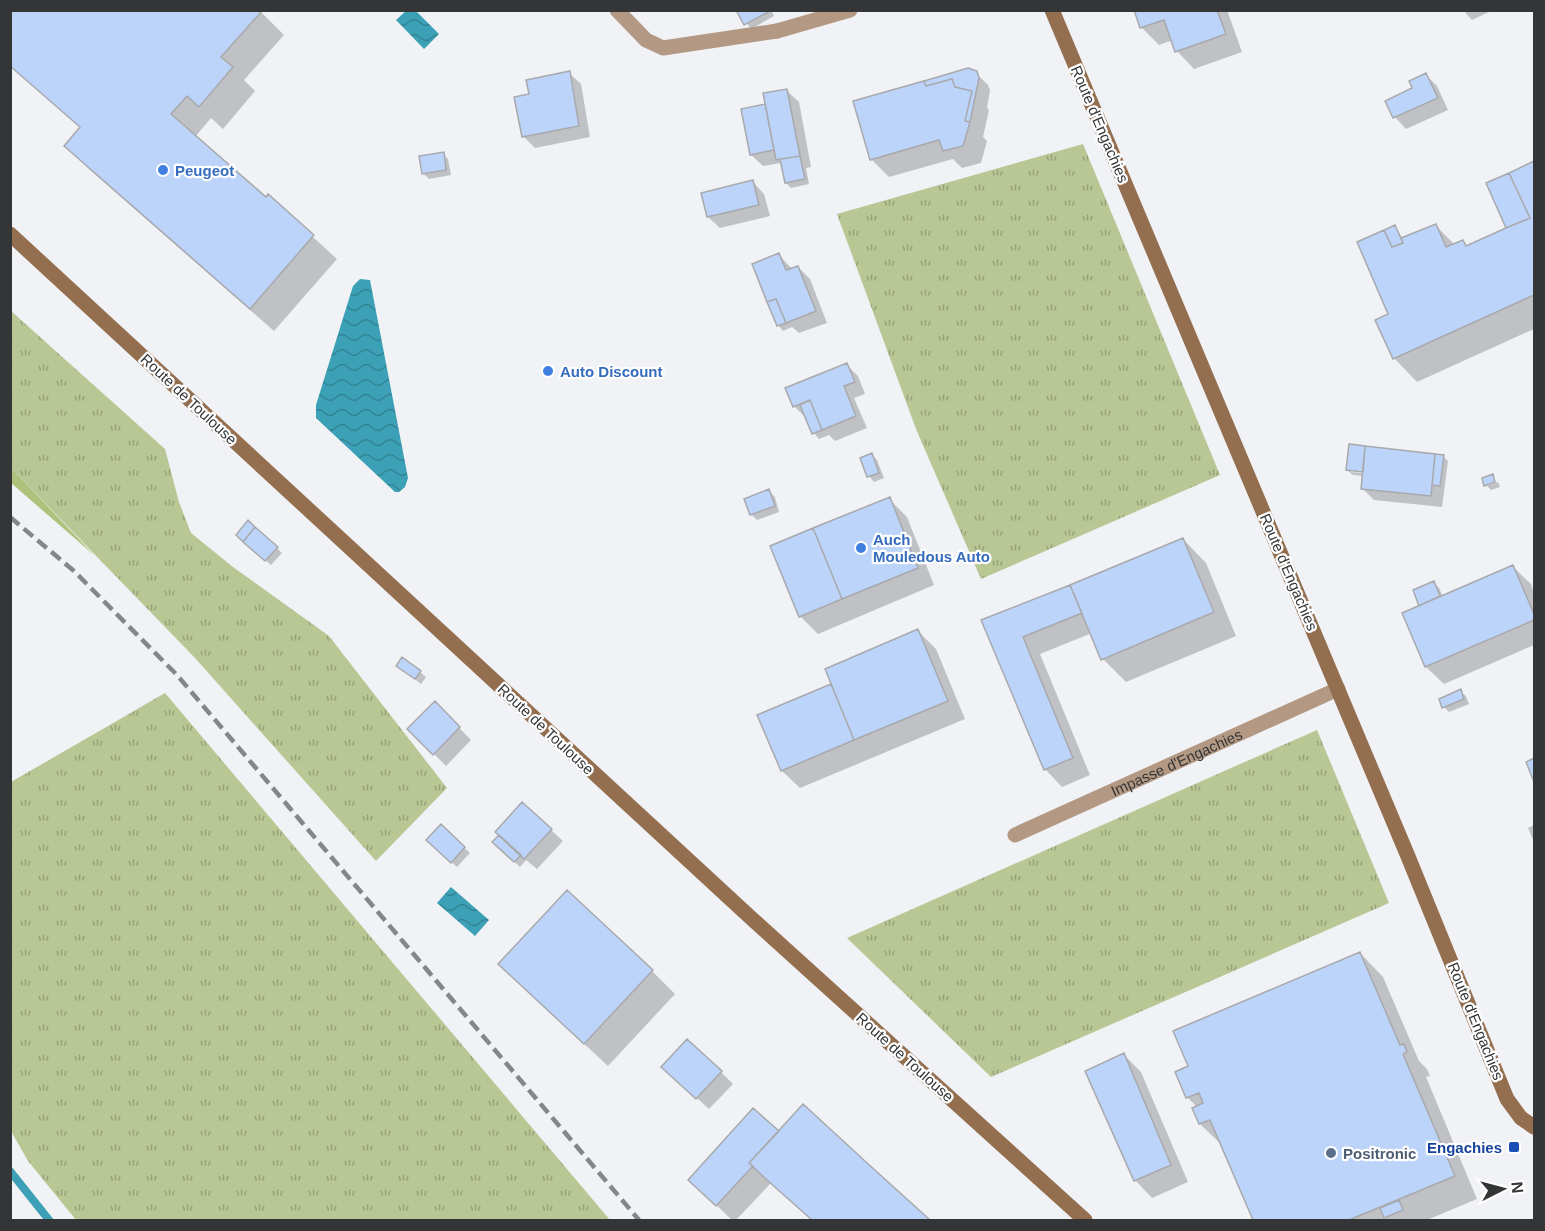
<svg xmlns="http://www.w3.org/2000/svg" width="1545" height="1231" font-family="Helvetica,sans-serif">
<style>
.grass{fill:url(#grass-tufts)}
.forest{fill:url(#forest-firs)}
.water{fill:url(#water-waves)}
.shadow{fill:#0003;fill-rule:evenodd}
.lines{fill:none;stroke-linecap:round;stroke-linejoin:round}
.stream{stroke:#3ca1b6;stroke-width:8}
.building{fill:#bcd4f9;stroke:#a8a9ac;stroke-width:1.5}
.lane{stroke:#b39984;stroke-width:15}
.street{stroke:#b39984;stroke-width:15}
.secondary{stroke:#946f4f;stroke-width:15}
.rail{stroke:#858688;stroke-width:4.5;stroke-dasharray:12 6;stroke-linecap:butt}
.shop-dot{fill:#3f7fe0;stroke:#fff;stroke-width:2}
.transit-dot{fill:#1a4fb4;stroke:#fff;stroke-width:2}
.service-dot{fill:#5c6f8a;stroke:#fff;stroke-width:2}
.labels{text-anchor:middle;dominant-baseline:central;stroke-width:4.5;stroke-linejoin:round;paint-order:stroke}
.street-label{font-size:15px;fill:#343536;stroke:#fff}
.shop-label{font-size:15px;font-weight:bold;fill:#366cbe;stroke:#fff;text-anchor:start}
.transit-label{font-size:15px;font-weight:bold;fill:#164399;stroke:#fff;text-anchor:end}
.service-label{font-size:15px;font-weight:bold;fill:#4e5e75;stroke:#fff;text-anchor:start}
</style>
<defs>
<pattern id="grass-tufts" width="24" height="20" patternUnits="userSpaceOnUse" patternTransform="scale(1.5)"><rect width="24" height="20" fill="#b9c795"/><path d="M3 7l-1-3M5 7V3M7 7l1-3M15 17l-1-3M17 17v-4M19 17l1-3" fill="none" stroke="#97a27a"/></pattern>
<pattern id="forest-firs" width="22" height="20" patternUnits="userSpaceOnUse" patternTransform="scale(1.5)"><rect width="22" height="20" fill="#afc27b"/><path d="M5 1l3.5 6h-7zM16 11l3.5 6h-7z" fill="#8f9e66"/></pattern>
<pattern id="water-waves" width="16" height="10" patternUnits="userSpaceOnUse" patternTransform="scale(1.5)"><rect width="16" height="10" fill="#3ca1b6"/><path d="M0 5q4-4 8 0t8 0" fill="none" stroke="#338495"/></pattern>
</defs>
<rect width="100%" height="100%" fill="#f0f2f5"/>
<!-- grass -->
<path class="grass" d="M 1083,144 L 1220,475 L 981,579 L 916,429 L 837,214 Z
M 11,311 L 165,449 L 179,502 L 191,533 L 233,567 L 329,636 L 447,788 L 376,861 L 195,658 L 11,468 Z
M 165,693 L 610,1220 L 76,1220 L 28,1161 L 11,1131 L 11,782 Z
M 1317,730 L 1389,903 L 991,1077 L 847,938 Z"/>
<!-- forest -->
<path class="forest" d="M 10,468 L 11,468 L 94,555 L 11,483 Z"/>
<!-- water -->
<path class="water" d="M 407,10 L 416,11 L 439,34 L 424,49 L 396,20 Z
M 360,279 L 370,280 L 408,478 L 405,487 L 399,492 L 395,492 L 316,418 L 316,405 L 353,286 Z
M 451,887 L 489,920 L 475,936 L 437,903 Z"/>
<!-- shadow -->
<path class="shadow" d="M 10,10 L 259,10 L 284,35 L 244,80 L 255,91 L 223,129 L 211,118 L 195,137 L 266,199 L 268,196 L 337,259 L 274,331 L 89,169 L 66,146 L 81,128 L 10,66 Z
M 738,10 L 771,10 L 774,16 L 751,29 Z
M 1135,10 L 1227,10 L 1242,52 L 1194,69 L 1177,51 L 1173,40 L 1159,45 L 1141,27 Z
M 1463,10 L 1488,10 L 1489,12 L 1472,20 Z
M 569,73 L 581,84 L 590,137 L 535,148 L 523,136 Z
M 976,73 L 988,85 L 990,90 L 987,108 L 989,110 L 983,137 L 987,141 L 981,163 L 962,168 L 953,159 L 889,177 L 871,159 Z
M 1426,75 L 1437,86 L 1448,110 L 1406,129 L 1395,117 Z
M 787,91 L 799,102 L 811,167 L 806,168 L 809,184 L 791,188 L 786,183 L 781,163 L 763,166 L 751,155 L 742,110 L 767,105 Z
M 443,154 L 448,159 L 451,175 L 429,179 L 423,173 Z
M 1534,163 L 1534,329 L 1417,382 L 1394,358 L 1390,315 L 1395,227 L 1403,239 L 1435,225 L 1455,245 L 1463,241 L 1468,247 L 1508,229 L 1488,184 Z
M 753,182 L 764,194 L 770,216 L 720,228 L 708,217 Z
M 779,255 L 792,269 L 798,267 L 810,279 L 827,323 L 799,333 L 792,327 L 783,331 L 778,325 Z
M 847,365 L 858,376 L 865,394 L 854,398 L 867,428 L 835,441 L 829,435 L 819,439 L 814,433 L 806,418 L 795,407 L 787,389 Z
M 872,455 L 877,460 L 884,478 L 874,482 L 869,476 Z
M 1443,456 L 1448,461 L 1442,507 L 1374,500 L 1362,488 L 1364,476 L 1353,475 L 1347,470 ZM 1351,469 L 1370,472 L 1370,474 L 1351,472 Z
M 1498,482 L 1500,487 L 1491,490 L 1487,486 Z
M 769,491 L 775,497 L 779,512 L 757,520 L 751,514 Z
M 889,499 L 907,517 L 934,585 L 818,634 L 800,616 Z
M 1183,539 L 1206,563 L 1236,636 L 1126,682 L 1103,659 L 1092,633 L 1040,654 L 1090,775 L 1062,787 L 1045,769 L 983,621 Z
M 243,541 L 277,548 L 282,553 L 271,565 Z
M 1513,567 L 1531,584 L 1534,593 L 1534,645 L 1444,684 L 1426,667 L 1404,614 L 1421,606 L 1434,583 L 1439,588 L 1443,597 Z
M 918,631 L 936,649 L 965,719 L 800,788 L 782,771 L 759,716 L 833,685 Z
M 398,666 L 420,672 L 426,677 L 421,684 Z
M 1460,691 L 1466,696 L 1469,704 L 1449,712 L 1444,707 Z
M 435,703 L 471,740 L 446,766 L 409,729 Z
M 1534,825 L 1534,842 L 1528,828 Z
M 441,826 L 470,853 L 457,867 L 428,840 Z
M 551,830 L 563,841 L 537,869 L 526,860 L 520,867 L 499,847 L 500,835 Z
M 1360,953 L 1383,977 L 1419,1061 L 1427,1069 L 1430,1076 L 1426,1077 L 1477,1199 L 1427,1220 L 1254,1220 L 1224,1147 L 1200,1124 L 1197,1107 L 1187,1097 Z
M 652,971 L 675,994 L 608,1066 L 523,987 Z
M 1123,1054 L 1141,1072 L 1188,1182 L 1152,1198 L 1135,1180 Z
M 721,1072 L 733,1084 L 709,1109 L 675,1078 Z
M 803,1106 L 928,1220 L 812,1220 L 771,1183 L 736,1220 L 732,1220 L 690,1180 L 779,1133 Z"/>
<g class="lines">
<!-- stream -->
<path class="stream" d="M 10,1171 L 49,1220"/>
</g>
<!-- building -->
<path class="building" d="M 10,10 L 262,11 L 221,57 L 233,67 L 199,107 L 187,96 L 171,114 L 266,197 L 268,194 L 314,235 L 250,309 L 64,146 L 80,127 L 10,66 Z
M 736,10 L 770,10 L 770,11 L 744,25 Z
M 1134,10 L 1217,10 L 1226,34 L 1175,52 L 1164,20 L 1140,28 Z
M 968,68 L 977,71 L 979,78 L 970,122 L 965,121 L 972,91 L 955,87 L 952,79 L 926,86 L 924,81 Z
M 570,71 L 579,126 L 522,137 L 514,97 L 529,94 L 526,80 Z
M 1426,73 L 1438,98 L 1393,118 L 1385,101 L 1412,88 L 1409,81 Z
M 952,79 L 955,87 L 972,91 L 965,121 L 970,122 L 963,146 L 943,151 L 939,140 L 870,160 L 853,101 L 924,81 L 926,86 Z
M 787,89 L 800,156 L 776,160 L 763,93 Z
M 765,104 L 774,150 L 750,155 L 741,109 Z
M 444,152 L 446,170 L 422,174 L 419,156 Z
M 800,156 L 805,179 L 785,183 L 780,159 Z
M 1534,161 L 1534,295 L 1393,359 L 1375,320 L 1388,314 L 1357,242 L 1384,230 L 1392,247 L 1403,243 L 1401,238 L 1436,224 L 1446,247 L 1463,240 L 1466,246 L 1506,228 L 1530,218 L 1509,173 Z
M 1509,173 L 1530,218 L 1506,228 L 1486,183 Z
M 753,180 L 759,205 L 707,217 L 701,193 Z
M 1395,225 L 1403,243 L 1392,247 L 1384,230 Z
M 779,253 L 786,270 L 798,266 L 816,311 L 786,323 L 776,299 L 767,302 L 752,264 Z
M 776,299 L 786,323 L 777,326 L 767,302 Z
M 847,363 L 855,382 L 844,386 L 856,416 L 822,430 L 810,400 L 793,407 L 785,388 Z
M 810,400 L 822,430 L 812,434 L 800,405 Z
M 1349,444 L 1365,446 L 1363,472 L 1346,470 Z
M 1365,446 L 1435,454 L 1431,496 L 1361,489 Z
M 872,453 L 879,473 L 867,477 L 860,458 Z
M 1435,454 L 1444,455 L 1440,486 L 1432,485 Z
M 1493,474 L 1495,482 L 1484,486 L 1482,478 Z
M 769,489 L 775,506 L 750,515 L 744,499 Z
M 890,497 L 918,568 L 842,599 L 813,528 Z
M 248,520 L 255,527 L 243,542 L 236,535 Z
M 255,527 L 278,547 L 265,561 L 243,542 Z
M 813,528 L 842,599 L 799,617 L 770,546 Z
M 1183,538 L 1214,612 L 1101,660 L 1070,585 Z
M 1513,565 L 1534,614 L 1534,620 L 1425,667 L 1402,613 Z
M 1434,581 L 1440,596 L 1419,606 L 1413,590 Z
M 1070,585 L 1082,613 L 1023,637 L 1073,758 L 1044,770 L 981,620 Z
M 918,629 L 948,701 L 854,740 L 825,669 Z
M 402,657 L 421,671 L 415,679 L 396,666 Z
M 831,684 L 854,740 L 781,771 L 757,715 Z
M 1461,689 L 1464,699 L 1442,708 L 1439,699 Z
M 435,701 L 460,727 L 433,755 L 407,729 Z
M 1534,758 L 1534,782 L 1526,762 Z
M 522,802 L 552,829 L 524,859 L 495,832 Z
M 441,824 L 465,847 L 451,863 L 426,840 Z
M 499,835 L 521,855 L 514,862 L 492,842 Z
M 567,890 L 653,970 L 584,1044 L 498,964 Z
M 1360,952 L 1400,1045 L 1404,1044 L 1407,1052 L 1403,1054 L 1455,1176 L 1349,1220 L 1253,1220 L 1210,1120 L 1199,1124 L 1192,1108 L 1203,1103 L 1199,1093 L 1186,1098 L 1175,1072 L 1188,1066 L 1173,1031 Z
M 687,1039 L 722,1071 L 696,1099 L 661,1067 Z
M 1124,1053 L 1171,1165 L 1134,1181 L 1085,1071 Z
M 803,1104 L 866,1162 L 930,1220 L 812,1220 L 767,1180 L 749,1163 Z
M 753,1108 L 779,1131 L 749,1163 L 753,1166 L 716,1206 L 688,1180 Z
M 1399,1200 L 1403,1210 L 1384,1218 L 1380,1208 Z"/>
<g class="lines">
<!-- lane -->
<path class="lane" d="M 617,10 L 646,40 L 663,48 L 777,31"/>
<!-- street -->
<g class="street">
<path d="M 777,31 L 850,10"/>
<path id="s1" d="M 1015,835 L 1338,689"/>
</g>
<!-- secondary -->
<path class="secondary" d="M 1052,10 L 1407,854 L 1507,1099 L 1521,1118 L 1534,1127
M 10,234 L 750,917 L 1085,1220"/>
<!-- rail -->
<path class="rail" d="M 10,517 L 74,571 L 177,675 L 639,1220"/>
</g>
<!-- markers -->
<g class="shop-dot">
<circle cx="163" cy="170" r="6"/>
<circle cx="548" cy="371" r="6"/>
<circle cx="861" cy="548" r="6"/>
</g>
<rect class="transit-dot" x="1508" y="1141" width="12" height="12" rx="3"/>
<circle class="service-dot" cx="1331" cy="1153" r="6"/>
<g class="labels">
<!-- street labels -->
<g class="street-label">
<text transform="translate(1100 124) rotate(67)">Route d'Engachies</text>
<text transform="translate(189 399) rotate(43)">Route de Toulouse</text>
<text transform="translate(1289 572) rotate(67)">Route d'Engachies</text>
<text transform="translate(546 729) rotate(43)">Route de Toulouse</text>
<text stroke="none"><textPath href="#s1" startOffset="177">Impasse d'Engachies</textPath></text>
<text transform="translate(1476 1021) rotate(68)">Route d'Engachies</text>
<text transform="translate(905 1057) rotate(42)">Route de Toulouse</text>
</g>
<!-- shop labels -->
<g class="shop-label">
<text x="175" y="170">Peugeot</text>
<text x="560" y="371">Auto Discount</text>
<text x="873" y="539">Auch<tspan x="873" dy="17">Mouledous Auto</tspan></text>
</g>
<!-- transit labels -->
<g class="transit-label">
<text x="1502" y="1147">Engachies</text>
</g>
<!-- service labels -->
<g class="service-label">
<text x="1343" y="1153">Positronic</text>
</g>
</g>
<!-- border -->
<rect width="1545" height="1231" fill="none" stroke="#343536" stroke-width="24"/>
<!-- north arrow -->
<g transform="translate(1503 1189) rotate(84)" stroke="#ffffff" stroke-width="4.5" paint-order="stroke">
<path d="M0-4.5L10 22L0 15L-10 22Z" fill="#343536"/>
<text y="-9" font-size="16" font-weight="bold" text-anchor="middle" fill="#343536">N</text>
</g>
</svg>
